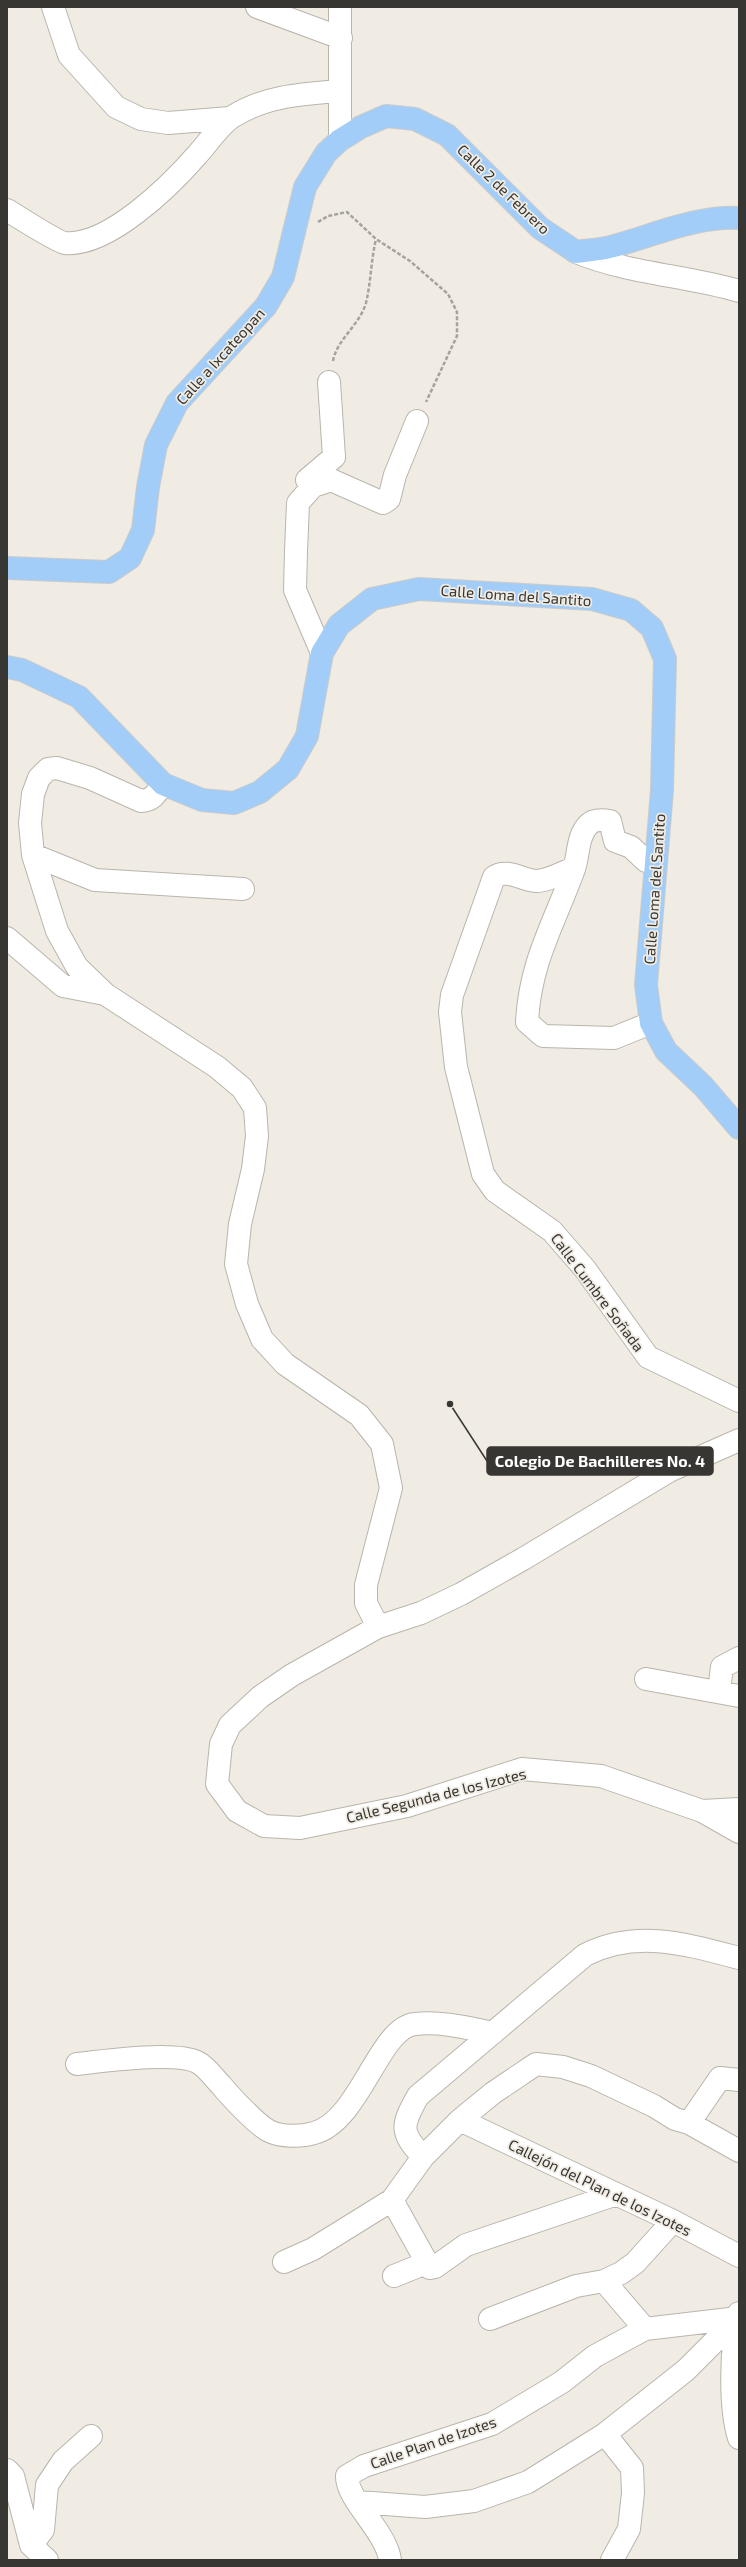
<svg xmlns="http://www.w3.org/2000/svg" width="746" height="2567" font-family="'Exo 2',sans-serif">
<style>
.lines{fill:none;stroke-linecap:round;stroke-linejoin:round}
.minor-casing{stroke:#b9b5ac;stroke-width:24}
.major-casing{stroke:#cbcbca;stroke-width:24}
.path{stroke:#a6a39d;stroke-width:2.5;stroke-dasharray:4 2;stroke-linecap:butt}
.minor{stroke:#fff;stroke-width:22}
.major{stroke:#a1cdf8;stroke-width:22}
.labels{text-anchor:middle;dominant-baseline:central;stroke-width:3.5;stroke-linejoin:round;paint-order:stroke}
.street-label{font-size:15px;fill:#383633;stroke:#f0ece3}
.leader{fill:none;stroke:#383633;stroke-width:1.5}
.callout-dot{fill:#383633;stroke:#f0ece3;stroke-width:1.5}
.callout{fill:#383633;stroke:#383633;stroke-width:1.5}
.callout-label{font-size:16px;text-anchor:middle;font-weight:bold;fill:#fff}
</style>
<rect width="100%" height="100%" fill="#f0ece3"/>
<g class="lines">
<defs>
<path id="minor" d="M 53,7 L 69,55 L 116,107 L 141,119 L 168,123 L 230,118
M 257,7 L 341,38
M 340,140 L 340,7
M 7,210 C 17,216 57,242 65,243 C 108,247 170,186 197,155 C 208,143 219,126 232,117 C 265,96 301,94 339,91
M 576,252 C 630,274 684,275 739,291
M 311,484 L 307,480 L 334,457 L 329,382
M 322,653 L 295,590 L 296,551 L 298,503 L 313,486 L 331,480 L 383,503 L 389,499 L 395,475 L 417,421
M 163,784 C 156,794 153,800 141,801 L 90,778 L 57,768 L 48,769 L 39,778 L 33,794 L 30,823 L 33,855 L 57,931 L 77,967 L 105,994 L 217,1067 L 242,1088 L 255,1108 L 257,1136 L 253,1169 L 240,1224 L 236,1264 L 247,1304 L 262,1339 L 285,1364 L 359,1415 L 382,1444 L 391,1488 L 366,1585 L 366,1603 L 378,1627
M 33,855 L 95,880 L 243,889
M 574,868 C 563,872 548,881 536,881 C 522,880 507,868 494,877 L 452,995 L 450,1012 L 456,1067 L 483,1174 L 495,1191 L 552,1231 L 585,1269 L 648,1357 L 739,1401
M 7,938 L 63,986 L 105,994
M 651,1023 L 614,1038 L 543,1036 L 527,1022 C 530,962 554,924 574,869 C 579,854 577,836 589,824 C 594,819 604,820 610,821 L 615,841 L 631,847 L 646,861 L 655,862
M 739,1440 L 669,1471 L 523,1559 L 461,1594 L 421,1613 L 378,1627 L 292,1675 L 260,1697 L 230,1725 L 221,1744 L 217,1784 L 237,1811 L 264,1826 L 300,1828 L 407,1806 L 522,1769 L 601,1776 L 702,1811 L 739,1832
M 646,1679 L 739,1696
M 719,1691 L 722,1667 L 739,1658
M 702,1811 L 739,1809
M 77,2064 C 103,2061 175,2051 197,2062 C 206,2066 214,2078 221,2085 C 230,2096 257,2125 269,2131 C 281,2137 301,2137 314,2133 C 360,2121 379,2027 415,2024 C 441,2021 468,2028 493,2033
M 460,2120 L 673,2221 L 739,2256
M 689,2123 L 720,2078 L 739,2080
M 423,2157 C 400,2132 401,2126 418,2096 L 585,1955 C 636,1929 686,1944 739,1958
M 392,2200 L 430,2268 L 435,2267 L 466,2245 L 614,2195
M 284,2262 L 313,2249 L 392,2200 L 423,2157 L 460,2120 L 493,2093 L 536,2064 L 563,2067 L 591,2076 L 654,2106 L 675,2119 L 689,2123 L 739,2151
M 394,2276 L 426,2263
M 604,2281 L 645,2329
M 739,2313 C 731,2345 729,2406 739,2438
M 490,2319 L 576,2286 L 604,2281 L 621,2273 L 635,2263 L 673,2221
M 605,2434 L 632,2468 L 633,2493 L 629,2529 L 612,2560
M 7,2470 L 13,2476 L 31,2545 L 47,2560
M 359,2502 L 425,2507 L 474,2501 L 528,2482 L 605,2434 L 686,2370 L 738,2318
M 31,2545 L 43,2530 L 47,2485 L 63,2461 L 91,2436
M 390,2560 C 386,2531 346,2499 347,2476 L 364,2466 L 492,2424 L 562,2382 L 595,2356 L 645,2329 L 738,2318"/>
<path id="major" d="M 7,568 L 109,572 L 130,558 L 143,530 L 148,487 L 156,445 L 177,403 L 266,306 L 283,277 L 305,187 L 326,153 L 340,140 L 361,127 L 386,116 L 415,119 L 447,135 L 540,228 L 576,252 C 587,250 599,250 610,247 C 653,236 694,216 739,218
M 7,667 L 22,670 L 79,697 L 163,784 L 202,800 L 234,803 L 260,792 L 288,769 L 307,736 L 322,653 L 339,625 L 372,599 L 419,589 L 592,599 L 631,610 L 652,628 L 665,659 L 662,790 L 646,985 L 651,1023 L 666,1051 L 703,1086 L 739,1128"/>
</defs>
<!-- minor casing -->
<use href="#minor" class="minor-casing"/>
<!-- major casing -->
<use href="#major" class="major-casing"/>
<!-- path -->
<path class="path" d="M 318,222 L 328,216 L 347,212 L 376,239 L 410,261 L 448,294 L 457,312 L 457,336 L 426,402
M 333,361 C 337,339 359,326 366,303 C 371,282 371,260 376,239"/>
<!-- minor -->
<use href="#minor" class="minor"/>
<!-- major -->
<use href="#major" class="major"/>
</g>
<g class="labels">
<!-- street labels -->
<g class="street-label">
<text transform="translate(504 189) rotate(44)">Calle 2 de Febrero</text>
<text transform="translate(220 356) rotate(-48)">Calle a Ixcateopan</text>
<text transform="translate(516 595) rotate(4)">Calle Loma del Santito</text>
<text transform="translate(654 889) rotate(-86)">Calle Loma del Santito</text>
<text transform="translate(598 1292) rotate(53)">Calle Cumbre Soñada</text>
<text transform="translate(436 1795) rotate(-14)">Calle Segunda de los Izotes</text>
<text transform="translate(600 2187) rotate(26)">Callejón del Plan de los Izotes</text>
<text transform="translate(433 2442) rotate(-19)">Calle Plan de Izotes</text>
</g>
</g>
<!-- callouts -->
<path class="leader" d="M450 1404L487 1461"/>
<circle class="callout-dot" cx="450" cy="1404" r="4"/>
<rect class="callout" x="487" y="1447" width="226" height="28" rx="4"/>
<g class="callout-label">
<text x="600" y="1467">Colegio De Bachilleres No. 4</text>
</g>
<!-- border -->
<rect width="746" height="2567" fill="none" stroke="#383633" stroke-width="16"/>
</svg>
